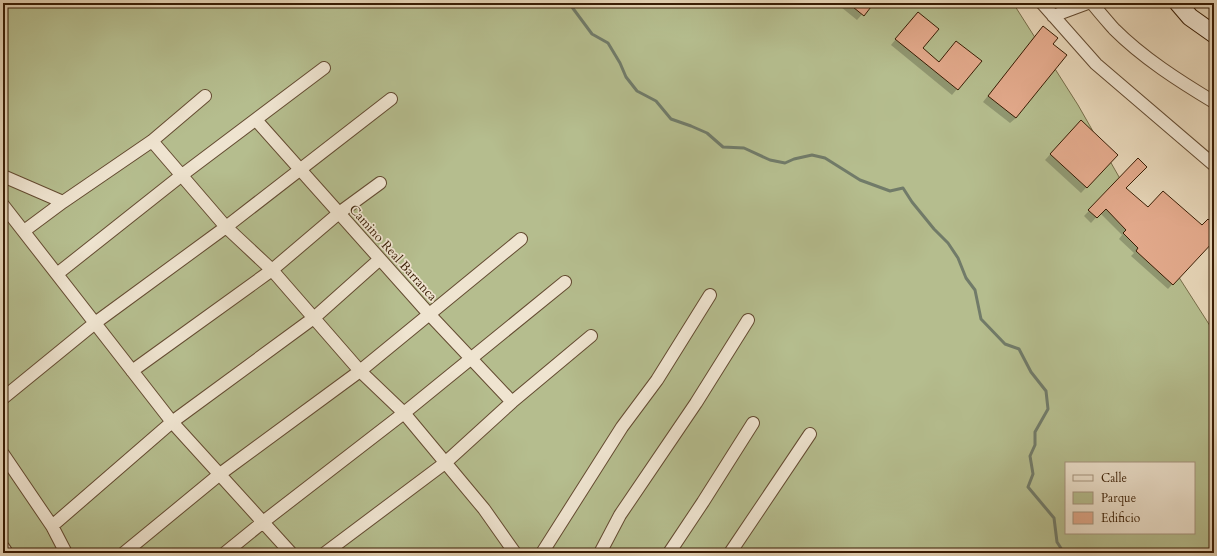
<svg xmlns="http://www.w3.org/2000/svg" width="1217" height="556" font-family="Cardo,serif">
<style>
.green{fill:#b5bd8e;stroke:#776d49;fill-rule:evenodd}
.shadow{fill:#0003}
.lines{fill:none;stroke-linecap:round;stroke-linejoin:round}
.stream{stroke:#717b69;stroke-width:3}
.building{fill:#e2a98b;stroke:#391d04}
.street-casing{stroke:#644b31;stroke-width:14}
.secondary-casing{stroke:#391d04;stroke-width:19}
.street{stroke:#efe4d0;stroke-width:12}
.secondary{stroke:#efe4d0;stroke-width:17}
.labels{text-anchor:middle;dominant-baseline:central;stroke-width:3.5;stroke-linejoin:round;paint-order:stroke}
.street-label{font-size:13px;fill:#391d04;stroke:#efe4d0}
</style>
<rect width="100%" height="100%" fill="#e6d5b7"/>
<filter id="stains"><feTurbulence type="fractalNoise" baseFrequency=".005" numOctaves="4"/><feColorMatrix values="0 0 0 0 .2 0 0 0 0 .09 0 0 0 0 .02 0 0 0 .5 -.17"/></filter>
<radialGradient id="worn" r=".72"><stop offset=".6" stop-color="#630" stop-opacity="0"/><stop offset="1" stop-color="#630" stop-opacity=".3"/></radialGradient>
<!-- green -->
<path class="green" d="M 3,3 L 1013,3 L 1078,105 L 1155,240 L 1214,332 L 1214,553 L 3,553 ZM 1066,463 L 1194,463 L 1194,533 L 1066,533 Z"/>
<!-- shadow -->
<path class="shadow" d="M 836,3 L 872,3 L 857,20 Z
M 913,18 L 921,48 L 957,89 L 952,95 L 891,45 Z
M 1038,33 L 1052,45 L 1016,118 L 1010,123 L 983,102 Z
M 1075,127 L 1117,155 L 1081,193 L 1045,160 Z
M 1138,160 L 1125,188 L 1148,208 L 1202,227 L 1214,226 L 1214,239 L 1168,289 L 1131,256 L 1134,253 L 1119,239 L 1122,235 L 1100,213 L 1091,223 L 1084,216 Z"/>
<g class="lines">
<!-- stream -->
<path class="stream" d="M 569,3 L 592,34 L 608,43 L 620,63 L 626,77 L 637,91 L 656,101 L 671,119 L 691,126 L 707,133 L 723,147 L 744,148 L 770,160 L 785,163 L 794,159 L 812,155 L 825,158 L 860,180 L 890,191 L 903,188 L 912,202 L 934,229 L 948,243 L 958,258 L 966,278 L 975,290 L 981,319 L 1005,344 L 1019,349 L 1031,372 L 1046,391 L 1048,409 L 1035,432 L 1035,445 L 1030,456 L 1033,474 L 1028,487 L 1054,518 L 1057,542 L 1064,553"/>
</g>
<!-- building -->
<path class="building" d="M 848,3 L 874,3 L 864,16 Z
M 918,12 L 939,29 L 923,48 L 939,62 L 956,41 L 982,61 L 958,90 L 895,39 Z
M 1043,26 L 1058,38 L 1053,44 L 1067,55 L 1016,118 L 988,96 Z
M 1081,120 L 1118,155 L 1087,188 L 1050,154 Z
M 1138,158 L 1147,167 L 1126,188 L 1148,207 L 1163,191 L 1202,225 L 1208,219 L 1214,225 L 1214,241 L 1173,285 L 1136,251 L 1138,248 L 1123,233 L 1126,230 L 1106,209 L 1097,218 L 1088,210 Z"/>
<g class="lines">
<defs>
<path id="street" d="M 1042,3 L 1096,64 L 1214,165
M 1092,3 C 1099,12 1107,21 1114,29 C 1143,58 1179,81 1214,102
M 1053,16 L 1088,3
M 256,120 L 429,314 L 512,402
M 152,141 L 226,227 L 272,270 L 360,371 L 404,413 L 484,509 L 515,553
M 3,176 L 63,202
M 3,205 L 172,422 L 291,553
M 24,231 L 63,202 L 152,141 L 205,96
M 57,274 L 182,175 L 324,68
M 132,371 L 272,270 L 339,213 L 380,183
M 3,398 L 95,323 L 226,227 L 391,99
M 3,454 L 52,526 L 66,553
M 52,526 L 172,422 L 315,317 L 380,259
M 3,547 L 7,553
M 124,553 L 220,474 L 360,371 L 521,239
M 225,553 L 263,522 L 404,413 L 565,282
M 325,553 L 445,463 L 512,402 L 591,336
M 542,553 L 622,427 L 657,380 L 710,295
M 600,553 L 620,515 L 696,403 L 748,320
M 669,553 L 703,502 L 753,423
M 730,553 L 810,434"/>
<path id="secondary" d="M 1178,3 L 1190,17 L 1214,34"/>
</defs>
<!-- street casing -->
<use href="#street" class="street-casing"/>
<!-- secondary casing -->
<use href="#secondary" class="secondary-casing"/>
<!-- street -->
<use href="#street" class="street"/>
<!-- secondary -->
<use href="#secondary" class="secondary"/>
</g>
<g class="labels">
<!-- street labels -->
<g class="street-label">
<text transform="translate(393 253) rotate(48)">Camino Real Barranca</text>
</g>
</g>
<!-- margin -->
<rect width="1217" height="556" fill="none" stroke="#e6d5b7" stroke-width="16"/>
<rect x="4" y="4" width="1209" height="548" fill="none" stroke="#391d04" stroke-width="2"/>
<rect x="8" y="8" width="1201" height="540" fill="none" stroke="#391d04"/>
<!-- legend -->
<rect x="1065" y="462" width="130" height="72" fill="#efe4d0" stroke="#a6947e"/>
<rect x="1073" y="475" width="20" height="6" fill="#efe4d0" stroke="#a6947e"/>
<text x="1101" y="482" font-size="12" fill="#391d04">Calle</text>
<rect x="1073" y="492" width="20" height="12" fill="#b5bd8e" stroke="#a6947e"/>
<text x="1101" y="502" font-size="12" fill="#391d04">Parque</text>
<rect x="1073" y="512" width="20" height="12" fill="#e2a98b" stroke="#a6947e"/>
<text x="1101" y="522" font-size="12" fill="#391d04">Edificio</text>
<rect width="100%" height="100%" filter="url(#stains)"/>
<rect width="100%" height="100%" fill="url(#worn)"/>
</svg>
